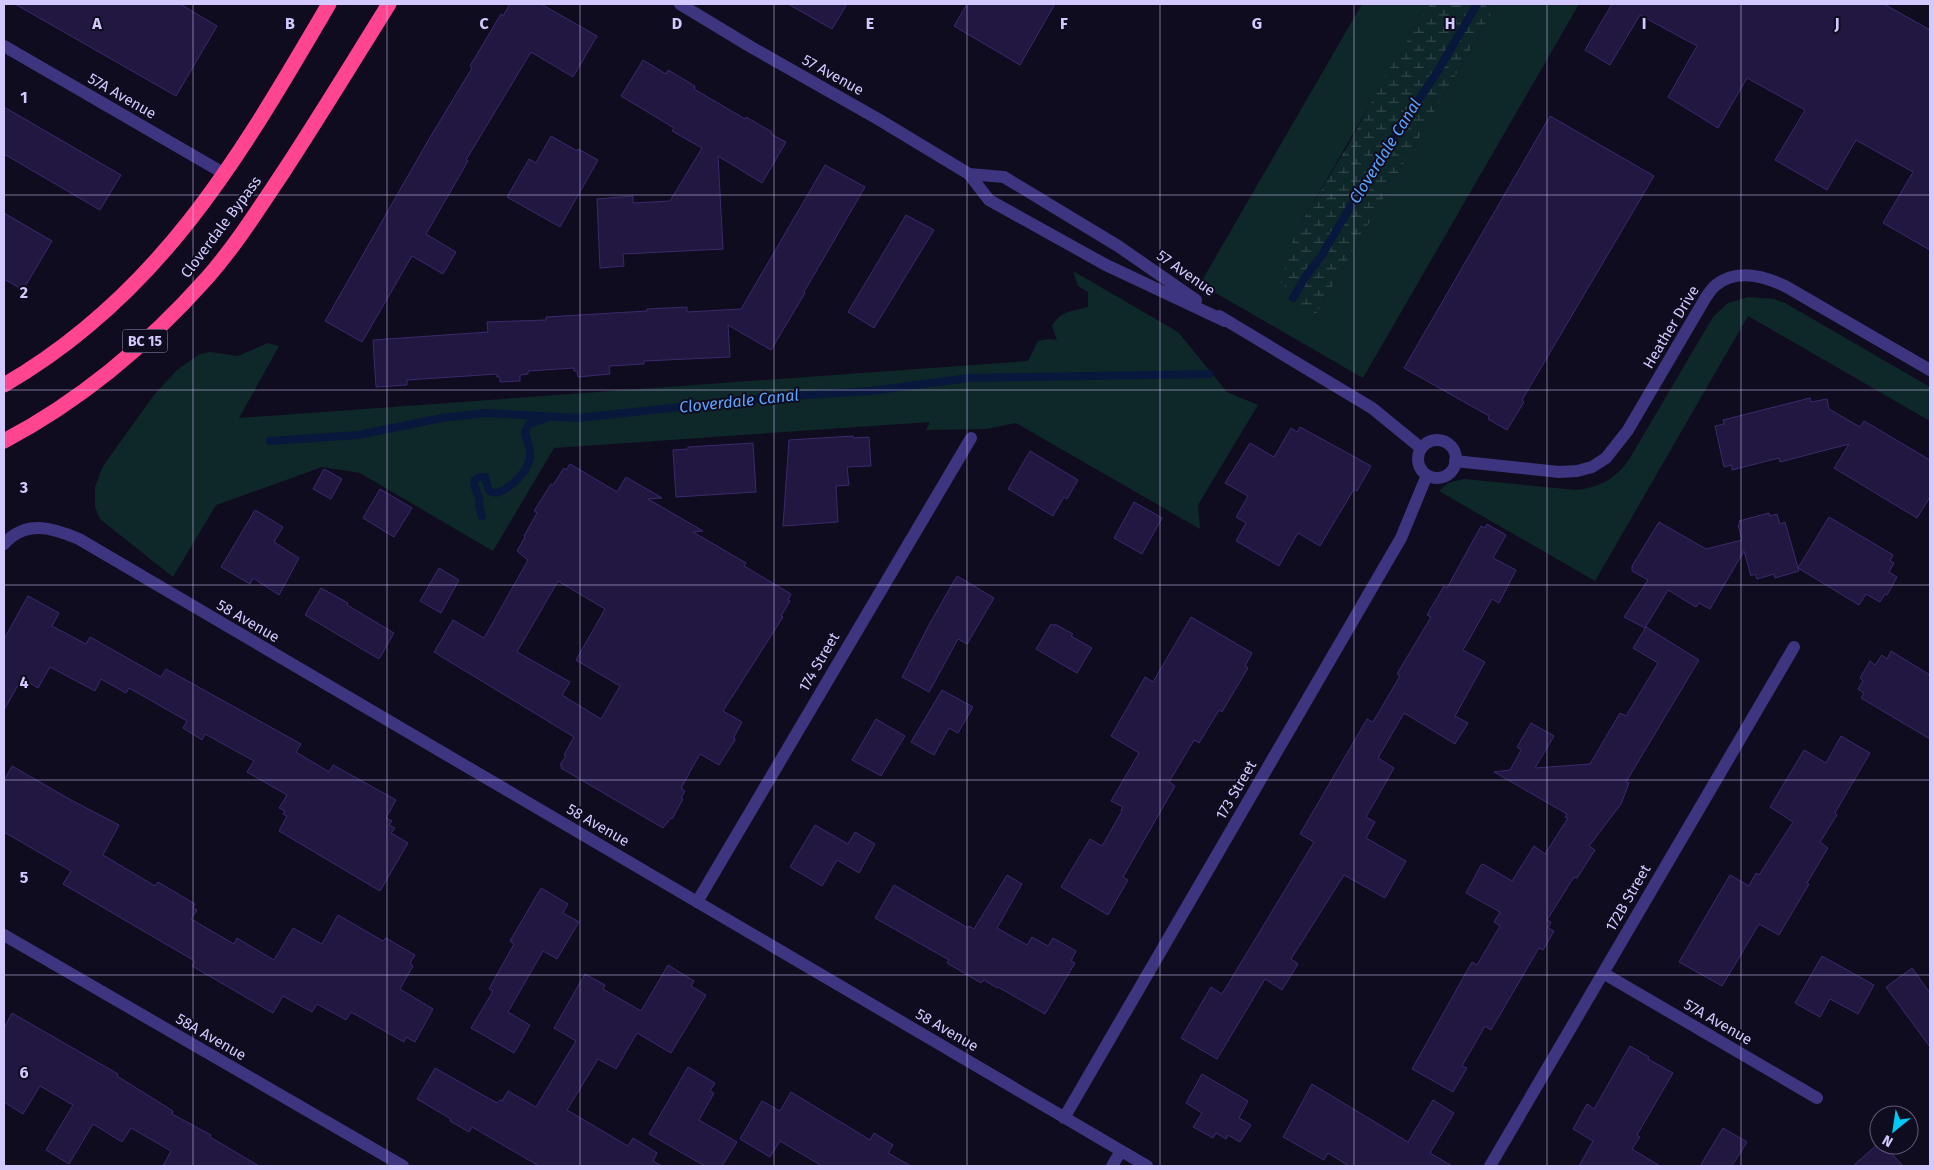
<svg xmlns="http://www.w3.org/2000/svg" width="1934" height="1170" font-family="'Fira Sans',sans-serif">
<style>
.green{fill:#0e2829}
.wetland{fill:url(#wetland-marsh)}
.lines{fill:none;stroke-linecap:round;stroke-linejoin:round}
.stream{stroke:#08173c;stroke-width:8}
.building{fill:#221740;stroke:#3b296d;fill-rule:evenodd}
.street{stroke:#3d357f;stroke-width:12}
.highway{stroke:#ff4490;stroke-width:15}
.grid{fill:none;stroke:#d3c9ff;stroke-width:1;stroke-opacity:0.55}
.labels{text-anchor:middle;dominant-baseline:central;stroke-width:4;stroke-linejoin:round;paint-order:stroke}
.shield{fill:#100c1f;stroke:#9890bc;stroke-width:1}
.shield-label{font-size:14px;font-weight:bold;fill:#d3c9ff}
.street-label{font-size:15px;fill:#d3c9ff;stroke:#100c1f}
.water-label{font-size:16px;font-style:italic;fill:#57a5ff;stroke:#100c1f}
.grid-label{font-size:16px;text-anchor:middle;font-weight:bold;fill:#d3c9ff;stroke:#100c1f;stroke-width:4;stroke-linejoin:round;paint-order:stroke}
</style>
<defs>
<pattern id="wetland-marsh" width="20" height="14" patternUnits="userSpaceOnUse" patternTransform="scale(1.25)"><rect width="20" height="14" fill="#0e2829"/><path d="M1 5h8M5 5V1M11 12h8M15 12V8" fill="none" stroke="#304649"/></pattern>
</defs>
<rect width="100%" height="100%" fill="#100c1f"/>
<!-- green -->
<path class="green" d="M 1362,4 L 1430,4 C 1383,79 1341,157 1295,233 L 1313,319 L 1497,4 L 1579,4 L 1363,378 L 1200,284 Z
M 1073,271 L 1178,332 L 1227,392 L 1258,405 L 1198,505 L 1200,529 L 1016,423 L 986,429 L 926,430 L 930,422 L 554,448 L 493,551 L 360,473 L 322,467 L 216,505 L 173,577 L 100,519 L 95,507 L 95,487 L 103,466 L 154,395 L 177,370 L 200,354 L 210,352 L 238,356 L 268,343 L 279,346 L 239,418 L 1028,361 L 1038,341 L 1048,339 L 1057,340 L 1052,326 C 1060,311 1073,311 1088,307 L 1088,292 L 1078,286 Z
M 1748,297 L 1774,299 L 1785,303 L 1930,387 L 1930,421 L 1748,316 L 1595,581 L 1439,491 L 1448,483 L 1464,479 L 1576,490 C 1601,487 1616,479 1630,458 L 1713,317 L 1728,303 Z"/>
<!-- wetland -->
<path class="wetland" d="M 1430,4 L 1497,4 L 1313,319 L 1281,282 L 1295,233 L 1347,147 L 1390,68 Z"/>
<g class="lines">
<!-- stream -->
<path class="stream" d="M 1293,298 L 1306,276 L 1322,255 L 1366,180 L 1439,69 L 1477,4
M 270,441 L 358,435 L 442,418 L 485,413 L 578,418 L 774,397 L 870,391 L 969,378 L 1209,374
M 482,516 L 479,506 L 480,500 L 474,485 L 475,480 L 479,477 L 485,477 L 489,491 L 496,493 C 511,489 533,468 530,451 C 529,445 526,438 525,432 L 529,424 L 546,418"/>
</g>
<!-- building -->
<path class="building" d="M 15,4 L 180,4 L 217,26 L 176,96 Z
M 510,4 L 541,4 L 597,36 L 573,77 L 531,52 L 466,160 L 468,161 L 426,234 L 456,252 L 443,274 L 412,256 L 362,342 L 325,321 L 429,139 L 472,68 L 470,66 L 501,14 L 503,16 Z
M 788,4 L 847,4 L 832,29 Z
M 967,4 L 1055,4 L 1020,65 L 954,26 Z
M 1612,4 L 1884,4 L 1930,30 L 1930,250 L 1883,223 L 1913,172 L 1856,140 L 1827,190 L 1775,160 L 1805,110 L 1747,78 L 1718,128 L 1668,97 L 1697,46 L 1640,15 L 1610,65 L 1585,50 Z
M 643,60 L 666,74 L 668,70 L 695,86 L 694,89 L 745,119 L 746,117 L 772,132 L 771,134 L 786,142 L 762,183 L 718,156 L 723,249 L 623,254 L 624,266 L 600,268 L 597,199 L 633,196 L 633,203 L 670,201 L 702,148 L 672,131 L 674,128 L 621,96 Z
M 4,107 L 121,175 L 100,210 L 4,154 Z
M 1550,116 L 1654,176 L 1522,400 L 1524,402 L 1507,430 L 1488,419 L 1489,416 L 1404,368 Z
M 551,136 L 577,151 L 578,149 L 598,160 L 560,227 L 507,197 L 529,159 L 536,163 Z
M 825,165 L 865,187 L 804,292 L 805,293 L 771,350 L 728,325 L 730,357 L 644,361 L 644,364 L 609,366 L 610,374 L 578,377 L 577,371 L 574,371 L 574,368 L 528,371 L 528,374 L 520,375 L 520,381 L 500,382 L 500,377 L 497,377 L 497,374 L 407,380 L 407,385 L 376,387 L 373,340 L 488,332 L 487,322 L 546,320 L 546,317 L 647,311 L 647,309 L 687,307 L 687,312 L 741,309 Z
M 4,213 L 52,241 L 23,290 L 4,279 Z
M 906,215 L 934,230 L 874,328 L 848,312 Z
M 1810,398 L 1811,402 L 1827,399 L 1829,409 L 1860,427 L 1864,421 L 1930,460 L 1930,497 L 1917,518 L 1834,468 L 1849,444 L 1780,462 L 1779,458 L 1732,470 L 1732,465 L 1724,467 L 1715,426 L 1724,424 L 1723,420 Z
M 1300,427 L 1371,466 L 1357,491 L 1354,489 L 1320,546 L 1298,533 L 1279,566 L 1236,541 L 1246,523 L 1236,517 L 1248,496 L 1225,483 L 1250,443 L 1274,457 L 1291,428 L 1297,432 Z
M 853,436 L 853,438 L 869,437 L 871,466 L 847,467 L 849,485 L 836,486 L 838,522 L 783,526 L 789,440 Z
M 753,443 L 756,492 L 676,497 L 673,450 L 688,449 L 688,447 Z
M 1030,451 L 1078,480 L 1067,499 L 1064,497 L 1053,516 L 1008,489 Z
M 570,464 L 617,492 L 626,477 L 662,498 L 648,499 L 703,531 L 693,532 L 746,563 L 744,566 L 791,594 L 788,600 L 790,601 L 781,616 L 783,617 L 723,711 L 742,722 L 734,737 L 735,740 L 719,765 L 700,754 L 681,788 L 685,791 L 681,798 L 683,799 L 672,819 L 671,818 L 663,828 L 561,768 L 562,766 L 560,765 L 566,756 L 564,755 L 574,737 L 434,652 L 453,620 L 484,638 L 528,560 L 517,551 L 525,537 L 524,536 L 537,513 L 534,511 L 551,484 L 553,485 L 564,468 L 566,470 ZM 558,581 L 605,609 L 576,660 L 620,686 L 601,719 L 562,695 L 570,682 L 517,652 Z
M 324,469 L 342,479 L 331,499 L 313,489 Z
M 380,489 L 412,508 L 394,537 L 363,518 Z
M 1134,502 L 1162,518 L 1142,554 L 1114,538 Z
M 255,510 L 283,527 L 274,542 L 299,558 L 279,595 L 253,578 L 250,584 L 221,567 Z
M 1769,513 L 1770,516 L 1777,514 L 1780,524 L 1785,522 L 1799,571 L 1775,578 L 1774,574 L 1757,579 L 1755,574 L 1751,576 L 1744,551 L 1710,609 L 1699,603 L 1696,607 L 1668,590 L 1645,628 L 1624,617 L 1648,580 L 1632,571 L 1632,566 L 1659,522 L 1706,549 L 1742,540 L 1738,525 L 1740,524 L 1739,521 Z
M 1829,517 L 1893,555 L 1890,561 L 1894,563 L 1889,572 L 1897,577 L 1887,595 L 1885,594 L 1880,602 L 1866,594 L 1859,605 L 1798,568 Z
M 1487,524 L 1506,535 L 1493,558 L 1516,570 L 1499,603 L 1492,599 L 1463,650 L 1485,662 L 1455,716 L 1468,723 L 1455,744 L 1404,713 L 1378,758 L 1394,768 L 1366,817 L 1375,822 L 1366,838 L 1406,861 L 1385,898 L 1344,875 L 1291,959 L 1298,964 L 1282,990 L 1265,979 L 1217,1059 L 1181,1038 L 1211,987 L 1222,994 L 1314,842 L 1300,834 L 1367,719 L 1373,722 L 1400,676 L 1397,674 L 1431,617 L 1427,615 L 1444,586 L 1447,588 L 1481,526 L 1485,528 Z
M 439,568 L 459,580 L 441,613 L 420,601 Z
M 957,576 L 994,598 L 967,644 L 958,639 L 929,692 L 902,677 L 930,623 Z
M 321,588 L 348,603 L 347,605 L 394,633 L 379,659 L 305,615 Z
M 28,596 L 59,613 L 52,626 L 86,644 L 90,637 L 161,677 L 166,669 L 301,744 L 296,752 L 329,772 L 333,765 L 396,800 L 386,818 L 392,821 L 389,825 L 395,828 L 391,833 L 408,843 L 380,891 L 279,831 L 287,816 L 283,814 L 285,811 L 279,808 L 287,795 L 247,772 L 254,761 L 205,734 L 202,740 L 183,728 L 187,721 L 129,688 L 126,693 L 101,679 L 95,691 L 50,667 L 38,688 L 22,678 L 4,710 L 4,639 Z
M 1191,617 L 1252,653 L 1245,666 L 1248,668 L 1222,712 L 1219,710 L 1199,743 L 1194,740 L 1169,782 L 1175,786 L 1123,877 L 1128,880 L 1108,915 L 1061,887 L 1090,839 L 1102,846 L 1122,811 L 1121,810 L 1123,807 L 1111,801 L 1139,753 L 1111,736 L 1145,677 L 1153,682 Z
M 1051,624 L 1054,626 L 1055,624 L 1073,634 L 1071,636 L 1092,648 L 1077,673 L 1036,649 Z
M 1646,627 L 1699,660 L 1626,782 L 1629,783 L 1621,804 L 1589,846 L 1595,850 L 1577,878 L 1574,877 L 1547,920 L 1551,922 L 1548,928 L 1554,931 L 1543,950 L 1539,948 L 1491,1030 L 1485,1026 L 1462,1066 L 1467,1068 L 1453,1092 L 1412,1069 L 1472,962 L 1477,965 L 1500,926 L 1494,922 L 1500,912 L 1466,893 L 1481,865 L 1483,864 L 1512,881 L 1534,846 L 1545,854 L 1568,818 L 1565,817 L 1567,814 L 1494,772 L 1510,770 L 1521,750 L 1517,747 L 1531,723 L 1554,736 L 1535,768 L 1590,764 L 1620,713 L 1626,716 L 1658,663 L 1633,648 Z
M 1891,651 L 1930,675 L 1930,739 L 1861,698 L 1864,693 L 1858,689 L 1863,681 L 1860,678 L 1870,661 L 1875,665 L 1882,655 L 1887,659 Z
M 942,690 L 973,707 L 958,733 L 949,728 L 934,755 L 911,742 Z
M 876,719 L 905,736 L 881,776 L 852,760 Z
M 1841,736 L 1870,753 L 1835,813 L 1837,815 L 1820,842 L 1828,848 L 1807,883 L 1809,884 L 1779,935 L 1759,924 L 1722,986 L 1679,962 L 1730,875 L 1749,886 L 1756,873 L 1759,875 L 1793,822 L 1770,807 L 1804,750 L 1826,763 Z
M 12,766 L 71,800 L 119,825 L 103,855 L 155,886 L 158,882 L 195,904 L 193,908 L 197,910 L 191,919 L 234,944 L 237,938 L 274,960 L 293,928 L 322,944 L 338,915 L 383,941 L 386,938 L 415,955 L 410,963 L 413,966 L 400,989 L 433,1009 L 415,1042 L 406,1037 L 404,1042 L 351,1012 L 346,1020 L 317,1004 L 312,1012 L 283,996 L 273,1013 L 192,966 L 195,962 L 193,960 L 63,884 L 71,871 L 4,832 L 4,781 Z
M 815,825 L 848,844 L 855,832 L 875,844 L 859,873 L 837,860 L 822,886 L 790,867 Z
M 1007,875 L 1022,884 L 997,928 L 1027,945 L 1032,937 L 1048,946 L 1053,938 L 1076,951 L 1071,961 L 1075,963 L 1045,1014 L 998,987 L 997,988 L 984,980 L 981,983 L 947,963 L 949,960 L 875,918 L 894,885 L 968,928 L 969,926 L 974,929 Z
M 541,888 L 568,904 L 563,913 L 579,922 L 557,959 L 543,951 L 508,1012 L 530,1025 L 514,1053 L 471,1028 L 493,991 L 489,989 L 514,944 L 510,941 Z
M 1822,956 L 1874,985 L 1858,1014 L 1830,999 L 1820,1017 L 1795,1003 Z
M 668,965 L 694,981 L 691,986 L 706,995 L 671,1053 L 637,1033 L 616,1069 L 598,1059 L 567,1110 L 628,1146 L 633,1138 L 657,1153 L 653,1161 L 662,1166 L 539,1166 L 472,1127 L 469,1132 L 450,1121 L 451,1119 L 417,1099 L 435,1068 L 497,1103 L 500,1100 L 502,1101 L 508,1091 L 536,1107 L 576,1041 L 554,1028 L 585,974 L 605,985 L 603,989 L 641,1011 Z
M 1912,968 L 1930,993 L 1930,1047 L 1886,987 Z
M 12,1013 L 118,1074 L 117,1076 L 173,1111 L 172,1114 L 211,1135 L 210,1137 L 259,1166 L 163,1166 L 171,1151 L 131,1128 L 122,1142 L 93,1124 L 69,1164 L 46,1150 L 73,1105 L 40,1086 L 23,1114 L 4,1102 L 4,1028 Z
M 1630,1046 L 1649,1057 L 1648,1059 L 1673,1073 L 1637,1135 L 1640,1137 L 1632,1149 L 1660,1166 L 1579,1166 L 1593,1141 L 1573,1129 L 1587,1104 L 1594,1109 Z
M 688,1067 L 715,1083 L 710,1091 L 714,1093 L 699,1120 L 737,1142 L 722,1166 L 705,1166 L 649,1134 Z
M 1202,1074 L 1248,1101 L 1239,1118 L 1251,1125 L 1240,1142 L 1228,1135 L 1226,1139 L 1216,1133 L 1213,1138 L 1193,1127 L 1202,1113 L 1186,1103 Z
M 1312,1084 L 1408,1142 L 1433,1100 L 1454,1113 L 1430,1153 L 1452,1166 L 1349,1166 L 1328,1153 L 1324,1160 L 1283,1137 Z
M 791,1092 L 870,1140 L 874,1133 L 893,1145 L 888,1153 L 911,1166 L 822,1166 L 780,1141 L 770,1157 L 740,1139 L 762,1101 L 780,1111 Z
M 1723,1128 L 1747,1142 L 1732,1166 L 1700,1166 Z
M 1879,1143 L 1879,1145 L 1884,1145 L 1903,1166 L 1853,1166 Z"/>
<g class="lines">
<!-- street -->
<path class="street" d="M 680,4 L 751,47 L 878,119 L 969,174 L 989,200 L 1106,265 L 1225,321
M 4,46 L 225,174
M 969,174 L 1004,177 L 1118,246 L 1196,300
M 1219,316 L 1372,408 L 1421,448
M1418 459a19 19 0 1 1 38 0a19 19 0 1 1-38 0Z
M 1455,461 L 1559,472 L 1577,471 L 1592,467 L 1606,458 L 1628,430 L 1706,297 C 1709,293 1712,288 1716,285 C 1737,268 1764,276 1785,286 L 1930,370
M 4,544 C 26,519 53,528 79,539 L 1147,1166
M 697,902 L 971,438
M 4,935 L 403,1166
M 1603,973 L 1817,1098
M 1064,1118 L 1401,538 L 1427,475
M 1112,1166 L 1121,1151
M 1490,1166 L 1794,647"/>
<!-- highway -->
<path class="highway" d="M 4,385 C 161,294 240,156 329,4
M 4,441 C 80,401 149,343 207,278 C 236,245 260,207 284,171 C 320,116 354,60 389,4"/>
</g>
<!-- grid -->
<path class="grid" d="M 193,4 L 193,1166M 387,4 L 387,1166M 580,4 L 580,1166M 774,4 L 774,1166M 967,4 L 967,1166M 1160,4 L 1160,1166M 1354,4 L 1354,1166M 1547,4 L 1547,1166M 1741,4 L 1741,1166M 4,195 L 1930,195M 4,390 L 1930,390M 4,585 L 1930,585M 4,780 L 1930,780M 4,975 L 1930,975"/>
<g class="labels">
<!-- shield labels -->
<rect class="shield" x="122.5" y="329.5" width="45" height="23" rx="4"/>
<g class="shield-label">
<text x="145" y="341">BC 15</text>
</g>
<!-- street labels -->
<g class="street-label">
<text transform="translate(833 75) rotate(29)">57 Avenue</text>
<text transform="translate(122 96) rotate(30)">57A Avenue</text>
<text transform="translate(221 227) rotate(-53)">Cloverdale Bypass</text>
<text transform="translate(1186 273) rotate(35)">57 Avenue</text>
<text transform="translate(1671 327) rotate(-59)">Heather Drive</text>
<text transform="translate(248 621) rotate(30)">58 Avenue</text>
<text transform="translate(819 662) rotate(-60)">174 Street</text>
<text transform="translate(1236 790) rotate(-60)">173 Street</text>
<text transform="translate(598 825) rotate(30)">58 Avenue</text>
<text transform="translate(1628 898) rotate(-60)">172B Street</text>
<text transform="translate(1718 1022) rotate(30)">57A Avenue</text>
<text transform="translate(947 1030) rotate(30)">58 Avenue</text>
<text transform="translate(211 1037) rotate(30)">58A Avenue</text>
</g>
<!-- water labels -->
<g class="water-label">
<text transform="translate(1385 151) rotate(-58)">Cloverdale Canal</text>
<text transform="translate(739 401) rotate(-6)">Cloverdale Canal</text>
</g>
</g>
<g class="grid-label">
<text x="97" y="29">A</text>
<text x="290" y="29">B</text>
<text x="484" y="29">C</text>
<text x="677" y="29">D</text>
<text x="870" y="29">E</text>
<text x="1064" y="29">F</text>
<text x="1257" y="29">G</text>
<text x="1450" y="29">H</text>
<text x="1644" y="29">I</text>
<text x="1837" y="29">J</text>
<text x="24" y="103">1</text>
<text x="24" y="298">2</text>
<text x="24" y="493">3</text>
<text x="24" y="688">4</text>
<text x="24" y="883">5</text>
<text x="24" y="1078">6</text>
</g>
<!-- border -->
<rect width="1934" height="1170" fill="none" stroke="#d3c9ff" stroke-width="10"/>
<!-- north arrow -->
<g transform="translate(1894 1130) rotate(210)"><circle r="24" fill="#100c1f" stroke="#5e5879"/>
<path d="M0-4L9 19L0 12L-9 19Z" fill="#00c9f4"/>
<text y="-8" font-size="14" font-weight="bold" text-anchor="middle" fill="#d3c9ff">N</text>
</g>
</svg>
